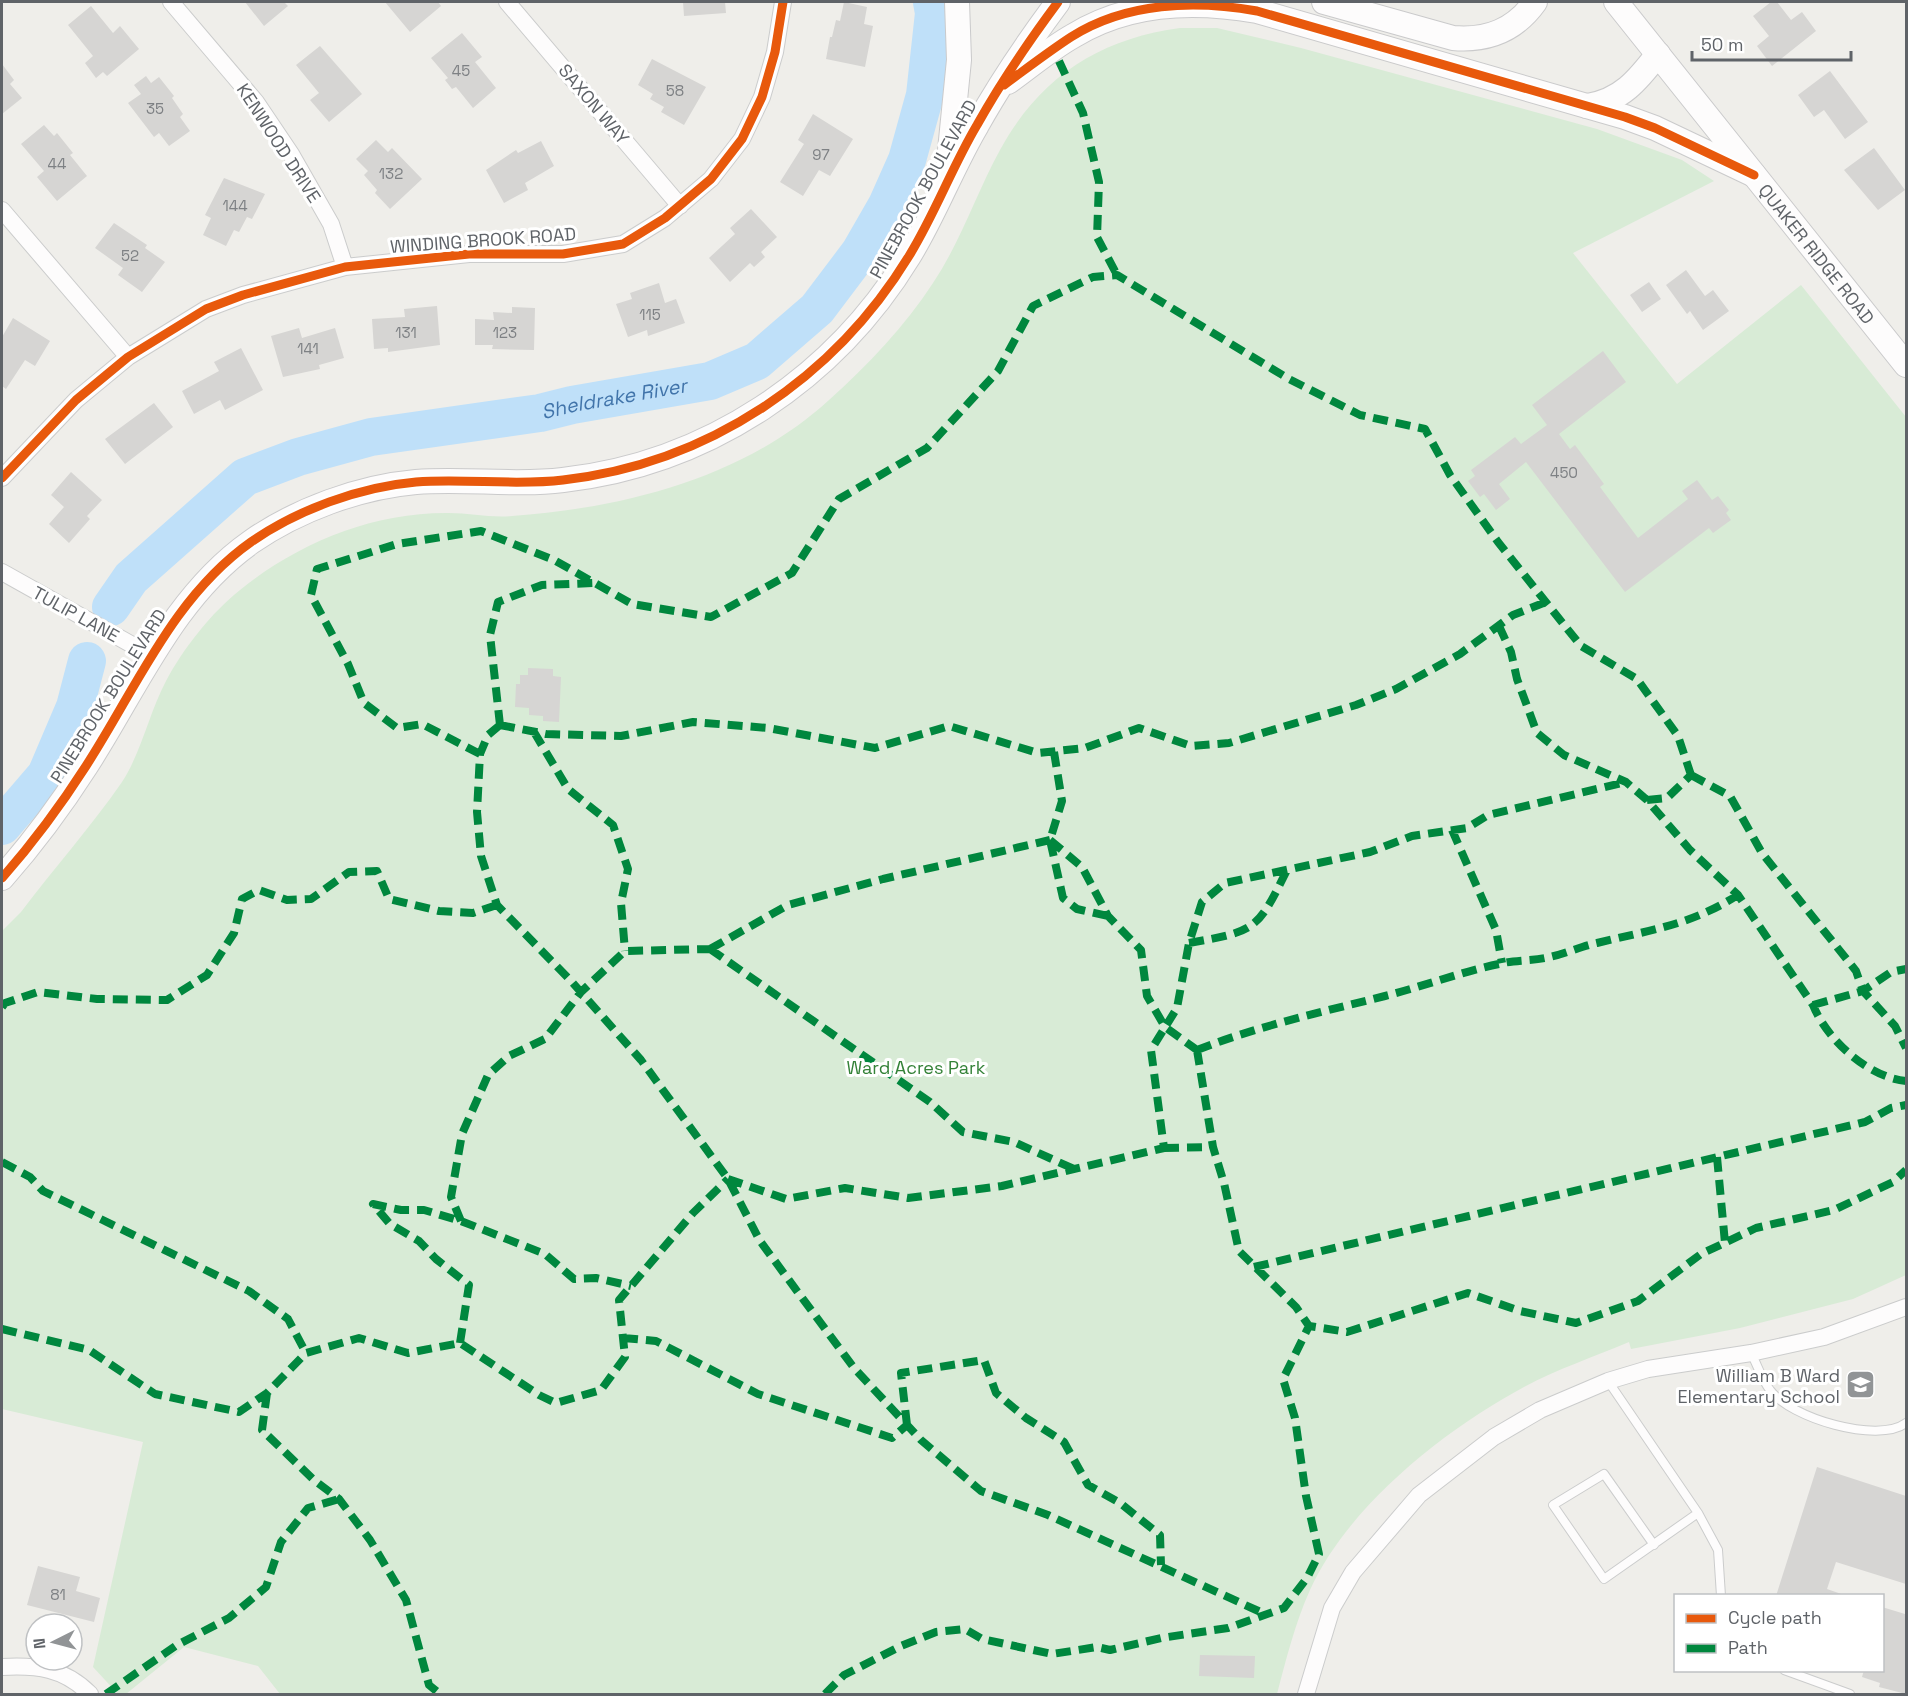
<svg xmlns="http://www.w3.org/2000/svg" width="1908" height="1696" font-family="'Space Grotesk',sans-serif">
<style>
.green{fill:#d8ebd6}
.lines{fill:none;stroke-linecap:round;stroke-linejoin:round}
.river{stroke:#bfe0f9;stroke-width:38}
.building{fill:#d6d5d3}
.lane-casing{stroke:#cbcccc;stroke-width:10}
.street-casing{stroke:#cbcccc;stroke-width:18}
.secondary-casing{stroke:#cacacb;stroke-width:26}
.lane{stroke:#fdfcfc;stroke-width:8}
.street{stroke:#fdfcfc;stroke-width:16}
.secondary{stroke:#fdfcfc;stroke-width:24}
.quiet{stroke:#00873e;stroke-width:8;stroke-dasharray:15 8;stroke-linecap:butt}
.cycleway-casing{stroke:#fff;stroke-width:13}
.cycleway{stroke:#e8590c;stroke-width:9}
.labels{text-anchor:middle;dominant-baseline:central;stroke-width:6;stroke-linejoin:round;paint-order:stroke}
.number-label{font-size:15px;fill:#7e8184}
.street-label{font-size:18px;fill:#5f6368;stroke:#fff}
.park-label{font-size:18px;fill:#348238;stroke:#fff}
.poi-label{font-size:18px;fill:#5f6368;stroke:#fff;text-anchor:end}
.water-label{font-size:20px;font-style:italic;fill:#4174aa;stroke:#fff}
</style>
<rect width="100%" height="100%" fill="#efeeea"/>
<!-- green -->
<path class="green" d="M 1180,28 L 1217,28 L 1301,48 L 1597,129 L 1682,160 L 1714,181 L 1573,253 L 1677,384 L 1801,285 L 1906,417 L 1906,1275 L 1853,1299 L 1740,1328 L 1631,1349 L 1629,1342 C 1594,1357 1557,1369 1524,1387 C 1444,1430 1348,1506 1310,1590 C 1295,1623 1286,1660 1277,1694 L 280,1694 L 258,1666 L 184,1647 L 126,1694 L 118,1694 L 93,1667 L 143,1442 L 2,1409 L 2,931 L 21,912 C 54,868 91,827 122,782 C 142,751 149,713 166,681 C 183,649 211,613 240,590 C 298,543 373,512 449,513 C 470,513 491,518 512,516 C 624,508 744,478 829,400 C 868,365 905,326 933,283 C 961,241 976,194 1000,150 C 1040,77 1099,39 1180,28 Z"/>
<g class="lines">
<!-- river -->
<g class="river">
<path id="s1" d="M 111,607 L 131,578 L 245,477 L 298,457 L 371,437 L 540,413 L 572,405 L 710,381 L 757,361 L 817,309 L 860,252 L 887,205 L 907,160 L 925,95 L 934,13 L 932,2"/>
<path d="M 2,826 L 46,775 L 75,707 L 87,661"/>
</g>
</g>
<!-- building -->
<path class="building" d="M 245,2 L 284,2 L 288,6 L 264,26 Z
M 385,2 L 438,2 L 441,6 L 410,32 Z
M 683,2 L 725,2 L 726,13 L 684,16 Z
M 844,2 L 867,7 L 864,24 L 873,26 L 865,67 L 826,59 L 830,37 L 832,37 L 836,20 L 840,21 Z
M 1771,2 L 1777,2 L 1791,20 L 1802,12 L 1816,31 L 1772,66 L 1757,46 L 1769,36 L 1753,16 Z
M 91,6 L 113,33 L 120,26 L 139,49 L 107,76 L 103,72 L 96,78 L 85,63 L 93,56 L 68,25 Z
M 462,33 L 482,57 L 475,62 L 496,88 L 473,108 L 456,87 L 452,89 L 445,80 L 448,78 L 431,58 Z
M 320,46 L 362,94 L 329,122 L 310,100 L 319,93 L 296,65 Z
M 652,59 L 706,87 L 684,125 L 661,112 L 664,107 L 650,99 L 653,94 L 638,85 Z
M 2,64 L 14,80 L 10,84 L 22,98 L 2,114 Z
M 1830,71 L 1868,122 L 1845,139 L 1824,110 L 1814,117 L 1798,95 Z
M 146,76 L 151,83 L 159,77 L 174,96 L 172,98 L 183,114 L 180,117 L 190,131 L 169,146 L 159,133 L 154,137 L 128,103 L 141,94 L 134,85 Z
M 813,114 L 853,139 L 830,176 L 819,170 L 803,196 L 780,182 L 804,144 L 798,140 Z
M 44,125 L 54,136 L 57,133 L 73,153 L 70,155 L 87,176 L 57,201 L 37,177 L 44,171 L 21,144 Z
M 376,140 L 388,152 L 392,148 L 422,179 L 390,209 L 375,193 L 377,190 L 364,175 L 368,171 L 356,159 Z
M 541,141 L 554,166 L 525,183 L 528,190 L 504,203 L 486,170 L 516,150 L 518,153 Z
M 1874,148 L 1905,190 L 1878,210 L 1844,170 Z
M 224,178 L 265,194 L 252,219 L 247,217 L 239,232 L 234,230 L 226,246 L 203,235 L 211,218 L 205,215 Z
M 751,209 L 777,237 L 761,252 L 765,257 L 754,267 L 750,263 L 730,282 L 709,258 L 735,234 L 730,228 Z
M 114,223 L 147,245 L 145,248 L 165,262 L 142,292 L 118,275 L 123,268 L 95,248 Z
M 1686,270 L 1705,296 L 1713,290 L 1729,311 L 1703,330 L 1690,311 L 1687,314 L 1666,285 Z
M 1649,282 L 1661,299 L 1642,312 L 1630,295 Z
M 659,283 L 665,303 L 676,299 L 685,323 L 648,336 L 647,330 L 628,337 L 616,304 L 632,299 L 630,293 Z
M 437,306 L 440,345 L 388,352 L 388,348 L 374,349 L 372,319 L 405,317 L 404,309 Z
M 512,307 L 535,308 L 534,350 L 492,349 L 493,345 L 475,345 L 475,319 L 494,320 L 493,312 L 512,313 Z
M 13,318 L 50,341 L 35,366 L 25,360 L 6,389 L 2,386 L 2,337 Z
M 299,328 L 302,338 L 335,328 L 344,358 L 319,365 L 320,369 L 283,377 L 271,336 Z
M 241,348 L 263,390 L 225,410 L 220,400 L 194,414 L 182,391 L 219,371 L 214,362 Z
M 1603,351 L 1626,382 L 1559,434 L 1570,449 L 1575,445 L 1604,484 L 1600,487 L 1638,538 L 1688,499 L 1682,491 L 1697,480 L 1712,500 L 1718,496 L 1729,510 L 1726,513 L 1731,520 L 1713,533 L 1709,528 L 1625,592 L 1526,462 L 1499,484 L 1510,499 L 1496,510 L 1484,494 L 1480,497 L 1468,481 L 1475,476 L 1471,470 L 1515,437 L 1521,444 L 1547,425 L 1532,405 Z
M 154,403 L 173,427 L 125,464 L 105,439 Z
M 71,472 L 102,500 L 87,516 L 90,519 L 69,543 L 49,524 L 64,507 L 51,495 Z
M 528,668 L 553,669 L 553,676 L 561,677 L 559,722 L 543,721 L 543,716 L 529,715 L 529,708 L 515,707 L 516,684 L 520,684 L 520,675 L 528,675 Z
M 1817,1467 L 1906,1496 L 1906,1584 L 1836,1562 L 1827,1589 L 1847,1596 L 1776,1596 Z
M 38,1566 L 80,1577 L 76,1591 L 100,1598 L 94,1622 L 27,1605 Z
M 1882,1607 L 1905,1614 L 1906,1610 L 1906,1694 L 1879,1687 L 1880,1683 L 1862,1677 L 1864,1670 L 1882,1670 Z
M 1200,1655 L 1255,1656 L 1254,1678 L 1199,1676 Z"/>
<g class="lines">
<defs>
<path id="lane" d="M 1751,1353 C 1757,1364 1762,1380 1770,1390 C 1790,1418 1878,1444 1906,1423
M 1608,1381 L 1698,1513 L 1604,1579 L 1553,1505 L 1604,1474 L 1654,1545
M 1698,1513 L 1718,1550 L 1721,1596
M 1784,1670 L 1850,1694"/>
<path id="street" d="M 171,2 L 256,102 L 291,154 L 331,224 L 345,267
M 507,2 L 680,206
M 2,210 L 128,357
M 2,478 L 76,400 L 128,357 L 206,309 L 243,295 L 345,267 L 469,254 L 563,254 L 623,244 L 665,218 L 711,179 L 742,139 L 762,97 L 775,52 L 783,2
M 2,572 L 152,656
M 2,1667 C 37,1665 64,1668 90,1694
M 1306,1694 L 1332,1608 L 1353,1572 L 1419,1495 L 1494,1437 L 1540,1410 L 1608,1381 L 1648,1369 L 1751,1353 L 1824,1337 L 1906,1307"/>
<g id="secondary">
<path d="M 1324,2 L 1453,38 C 1488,41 1515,30 1535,2"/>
<path id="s2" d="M 1616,2 L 1906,365"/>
<path d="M 1008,82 C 1029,67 1050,49 1073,36 C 1128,2 1195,0 1257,11 L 1625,117 L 1655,128 L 1754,175"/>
<path d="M 1587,106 C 1621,101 1638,80 1658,54"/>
<path d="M 948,170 L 959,60 L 957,2"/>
<path d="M 2,878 C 32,844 61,805 86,766 C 136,689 173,597 251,542 C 297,510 359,487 416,482 C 465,478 514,486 563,480 C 707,464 834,379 909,256 C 935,214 952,167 977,125 C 1001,82 1029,41 1058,2"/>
</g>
</defs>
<!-- lane casing -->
<use href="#lane" class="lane-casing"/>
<!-- street casing -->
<use href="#street" class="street-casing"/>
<!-- secondary casing -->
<use href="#secondary" class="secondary-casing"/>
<!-- lane -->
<use href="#lane" class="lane"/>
<!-- street -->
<use href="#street" class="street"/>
<!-- secondary -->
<use href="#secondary" class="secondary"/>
<!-- quiet -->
<path class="quiet" d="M 1059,61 L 1083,113 L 1099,182 L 1097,237 L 1117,275
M 1499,626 L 1511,652 L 1517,679 L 1537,733 L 1564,755 L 1626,782 L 1647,800 L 1690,850 L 1738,895 L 1813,1005 C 1827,1040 1868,1077 1906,1081
M 500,725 L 488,735 L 480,754 L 477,812 L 481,856 L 497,905 L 572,982 L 641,1060 L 728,1179 L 760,1241 L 854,1368 L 921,1440 L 981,1491 L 1048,1515 L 1265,1614
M 500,725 L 546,734 L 621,736 L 693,722 L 768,728 L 875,748 L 949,726 L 1038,753 L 1085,748 L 1139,728 L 1191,746 L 1229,743 L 1356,705 L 1396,689 L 1460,654 L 1513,615 L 1546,602
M 500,725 L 490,635 L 498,602 L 542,585 L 595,583
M 534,732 L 568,789 L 613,825 L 628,869 L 621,903 L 625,951
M 1054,752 L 1062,801 L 1050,840 L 1063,898 L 1077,909 L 1108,916
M 480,754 L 422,724 L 397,728 L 364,703 L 348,664 L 311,595 L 317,569 L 397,544 L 481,531 L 554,560 L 632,604 L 711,617 L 792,573 L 839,499 L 927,448 L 998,371 L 1033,306 L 1093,277 L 1117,275 L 1289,379 L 1360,415 L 1425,429 L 1450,475 L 1498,542 L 1581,646 L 1637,679 L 1678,736 L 1691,775
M 1691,775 L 1730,796 L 1762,853 L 1856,971 L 1863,991 L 1895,1026 L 1906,1048
M 1647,800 L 1667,798 L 1691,775
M 1452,830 L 1496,930 L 1502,963
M 1050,840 L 1082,867 L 1108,916 L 1141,950 L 1147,996 L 1165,1027 L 1197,1050
M 1189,943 C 1256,931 1257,931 1287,870
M 710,949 L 930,1102 L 963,1132 L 1014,1142 L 1074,1169
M 710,949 L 788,905 L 883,879 L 1050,840
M 1813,1005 L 1863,991 L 1891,972 L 1906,969
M 2,1007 L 5,1003 L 38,992 L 97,999 L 167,1000 L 207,975 L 234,933 L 242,899 L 259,890 L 287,900 L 311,899 L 349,872 L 377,871 L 389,899 L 439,911 L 473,913 L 497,905
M 1197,1050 C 1258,1026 1322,1012 1385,996 C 1424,986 1461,972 1499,964 C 1514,960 1530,961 1545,958 C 1562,955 1579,947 1597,943 C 1650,930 1691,925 1738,895
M 1197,1050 L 1213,1147 L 1224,1183 L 1239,1251 L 1296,1307 L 1309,1326
M 1164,1148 L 1213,1147
M 1717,1157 L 1725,1243
M 2,1162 L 30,1177 L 43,1191 L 249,1291 L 288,1319 L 306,1353
M 728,1179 L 786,1199 L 845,1188 L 908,1198 L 1002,1186 L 1164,1148 L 1151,1050 L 1177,1008 L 1189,943 L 1202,902 L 1225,883 L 1370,852 L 1412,836 L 1467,828 L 1488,815 L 1626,782
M 461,1221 L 451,1197 L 462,1134 L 488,1075 L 509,1056 L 545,1039 L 581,992 L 625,951 L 710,949
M 1254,1267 L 1865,1122 L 1891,1108 L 1906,1105
M 2,1329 L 89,1350 L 155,1394 L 239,1412 L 267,1393 L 306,1353 L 359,1338 L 408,1353 L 460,1343 L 539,1395 L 556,1403 L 601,1390 L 625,1357 L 619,1300 L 693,1213 L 728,1179
M 623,1338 L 656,1341 L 758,1394 L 892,1438 L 907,1425
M 460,1343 L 469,1285 L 436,1259 L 419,1241 L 390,1224 L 373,1204 L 401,1210 L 424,1210 L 461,1221 L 545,1254 L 574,1279 L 596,1278 L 631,1286
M 267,1393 L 262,1430 L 314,1480 L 339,1499 L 370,1540 L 406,1600 L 429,1685 L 440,1694
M 907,1425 L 901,1373 L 984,1360 L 996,1393 L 1026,1418 L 1064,1442 L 1088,1485 L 1120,1503 L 1160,1535 L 1161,1565
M 106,1694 L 177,1645 L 229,1618 L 266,1587 L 281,1542 L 308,1508 L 339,1499
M 825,1694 L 844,1675 L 901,1646 L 936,1632 L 965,1629 L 982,1639 L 1052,1654 L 1097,1647 L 1110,1650 L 1161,1638 L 1228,1628 L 1284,1608 L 1307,1578 L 1319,1554 L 1306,1496 L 1295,1418 L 1283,1379 L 1309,1326 L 1347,1332 L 1468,1293 L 1520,1311 L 1576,1323 L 1638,1301 L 1701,1254 L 1756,1228 L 1834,1210 L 1893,1182 L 1906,1170"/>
<defs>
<path id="cycleway" d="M 1004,85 C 1026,69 1048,52 1071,37 C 1126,2 1195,0 1257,11 L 1625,117 L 1655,128 L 1754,175
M 2,478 L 76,400 L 128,357 L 206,309 L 243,295 L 345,267 L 469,254 L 563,254 L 623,244 L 665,218 L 711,179 L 742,139 L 762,97 L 775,52 L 783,2
M 2,878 C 32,844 61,805 86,766 C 136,689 173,597 251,542 C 297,510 359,487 416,482 C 465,478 514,486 563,480 C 707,464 834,379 909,256 C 935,214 952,167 977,125 C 1001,82 1029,41 1058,2"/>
</defs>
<!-- cycleway casing -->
<use href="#cycleway" class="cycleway-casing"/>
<!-- cycleway -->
<use href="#cycleway" class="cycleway"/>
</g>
<!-- icons -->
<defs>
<symbol id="school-square" viewBox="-11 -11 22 22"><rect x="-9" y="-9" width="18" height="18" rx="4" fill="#919496" stroke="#fff"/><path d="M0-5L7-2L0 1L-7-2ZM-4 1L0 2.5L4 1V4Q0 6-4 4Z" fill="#fff"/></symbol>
</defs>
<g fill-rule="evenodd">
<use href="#school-square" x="1844" y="1368" width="33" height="33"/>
</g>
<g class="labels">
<!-- number labels -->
<g class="number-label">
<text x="461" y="70">45</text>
<text x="675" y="90">58</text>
<text x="155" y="108">35</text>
<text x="821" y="154">97</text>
<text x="57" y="163">44</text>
<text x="391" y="173">132</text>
<text x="235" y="205">144</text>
<text x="130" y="255">52</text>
<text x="650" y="314">115</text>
<text x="406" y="332">131</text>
<text x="505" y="332">123</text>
<text x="308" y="348">141</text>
<text x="1564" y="472">450</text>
<text x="58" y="1594">81</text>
</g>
<!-- street labels -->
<g class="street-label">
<text transform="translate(594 104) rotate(50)">SAXON WAY</text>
<text transform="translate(279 143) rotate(57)">KENWOOD DRIVE</text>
<text transform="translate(923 189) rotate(-61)">PINEBROOK BOULEVARD</text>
<text transform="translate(483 240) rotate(-4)">WINDING BROOK ROAD</text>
<text stroke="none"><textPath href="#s2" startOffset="322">QUAKER RIDGE ROAD</textPath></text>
<text transform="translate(76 614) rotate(29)">TULIP LANE</text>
<text transform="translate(108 696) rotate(-58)">PINEBROOK BOULEVARD</text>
</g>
<!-- park labels -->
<g class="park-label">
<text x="916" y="1067">Ward Acres Park</text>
</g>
<!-- poi labels -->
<g class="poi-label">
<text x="1840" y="1375">William B Ward<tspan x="1840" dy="21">Elementary School</tspan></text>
</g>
<!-- water labels -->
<g class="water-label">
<text stroke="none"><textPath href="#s1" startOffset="566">Sheldrake River</textPath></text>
</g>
</g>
<!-- border -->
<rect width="1908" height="1696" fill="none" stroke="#5f6368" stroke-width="6"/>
<!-- legend -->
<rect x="1674" y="1594" width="210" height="78" fill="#ffffff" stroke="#bfc1c3" stroke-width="1.5"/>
<rect x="1686" y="1614" width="30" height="9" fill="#e8590c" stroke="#bfc1c3" stroke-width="1.5"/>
<text x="1728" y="1624" font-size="18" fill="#5f6368">Cycle path</text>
<rect x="1686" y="1644" width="30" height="9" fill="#00873e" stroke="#bfc1c3" stroke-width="1.5"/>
<text x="1728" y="1654" font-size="18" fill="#5f6368">Path</text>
<!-- north arrow -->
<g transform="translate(54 1642) rotate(264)"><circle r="28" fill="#ffffff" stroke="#bfc1c3" stroke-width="1.5"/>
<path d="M0-4.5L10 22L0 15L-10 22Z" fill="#919496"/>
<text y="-9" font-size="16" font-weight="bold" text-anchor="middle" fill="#5f6368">N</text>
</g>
<!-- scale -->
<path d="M1692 51v9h159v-9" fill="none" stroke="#5f6368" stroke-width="3"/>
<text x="1701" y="51" font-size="18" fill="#5f6368" stroke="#ffffff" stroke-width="4.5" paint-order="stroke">50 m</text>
</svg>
